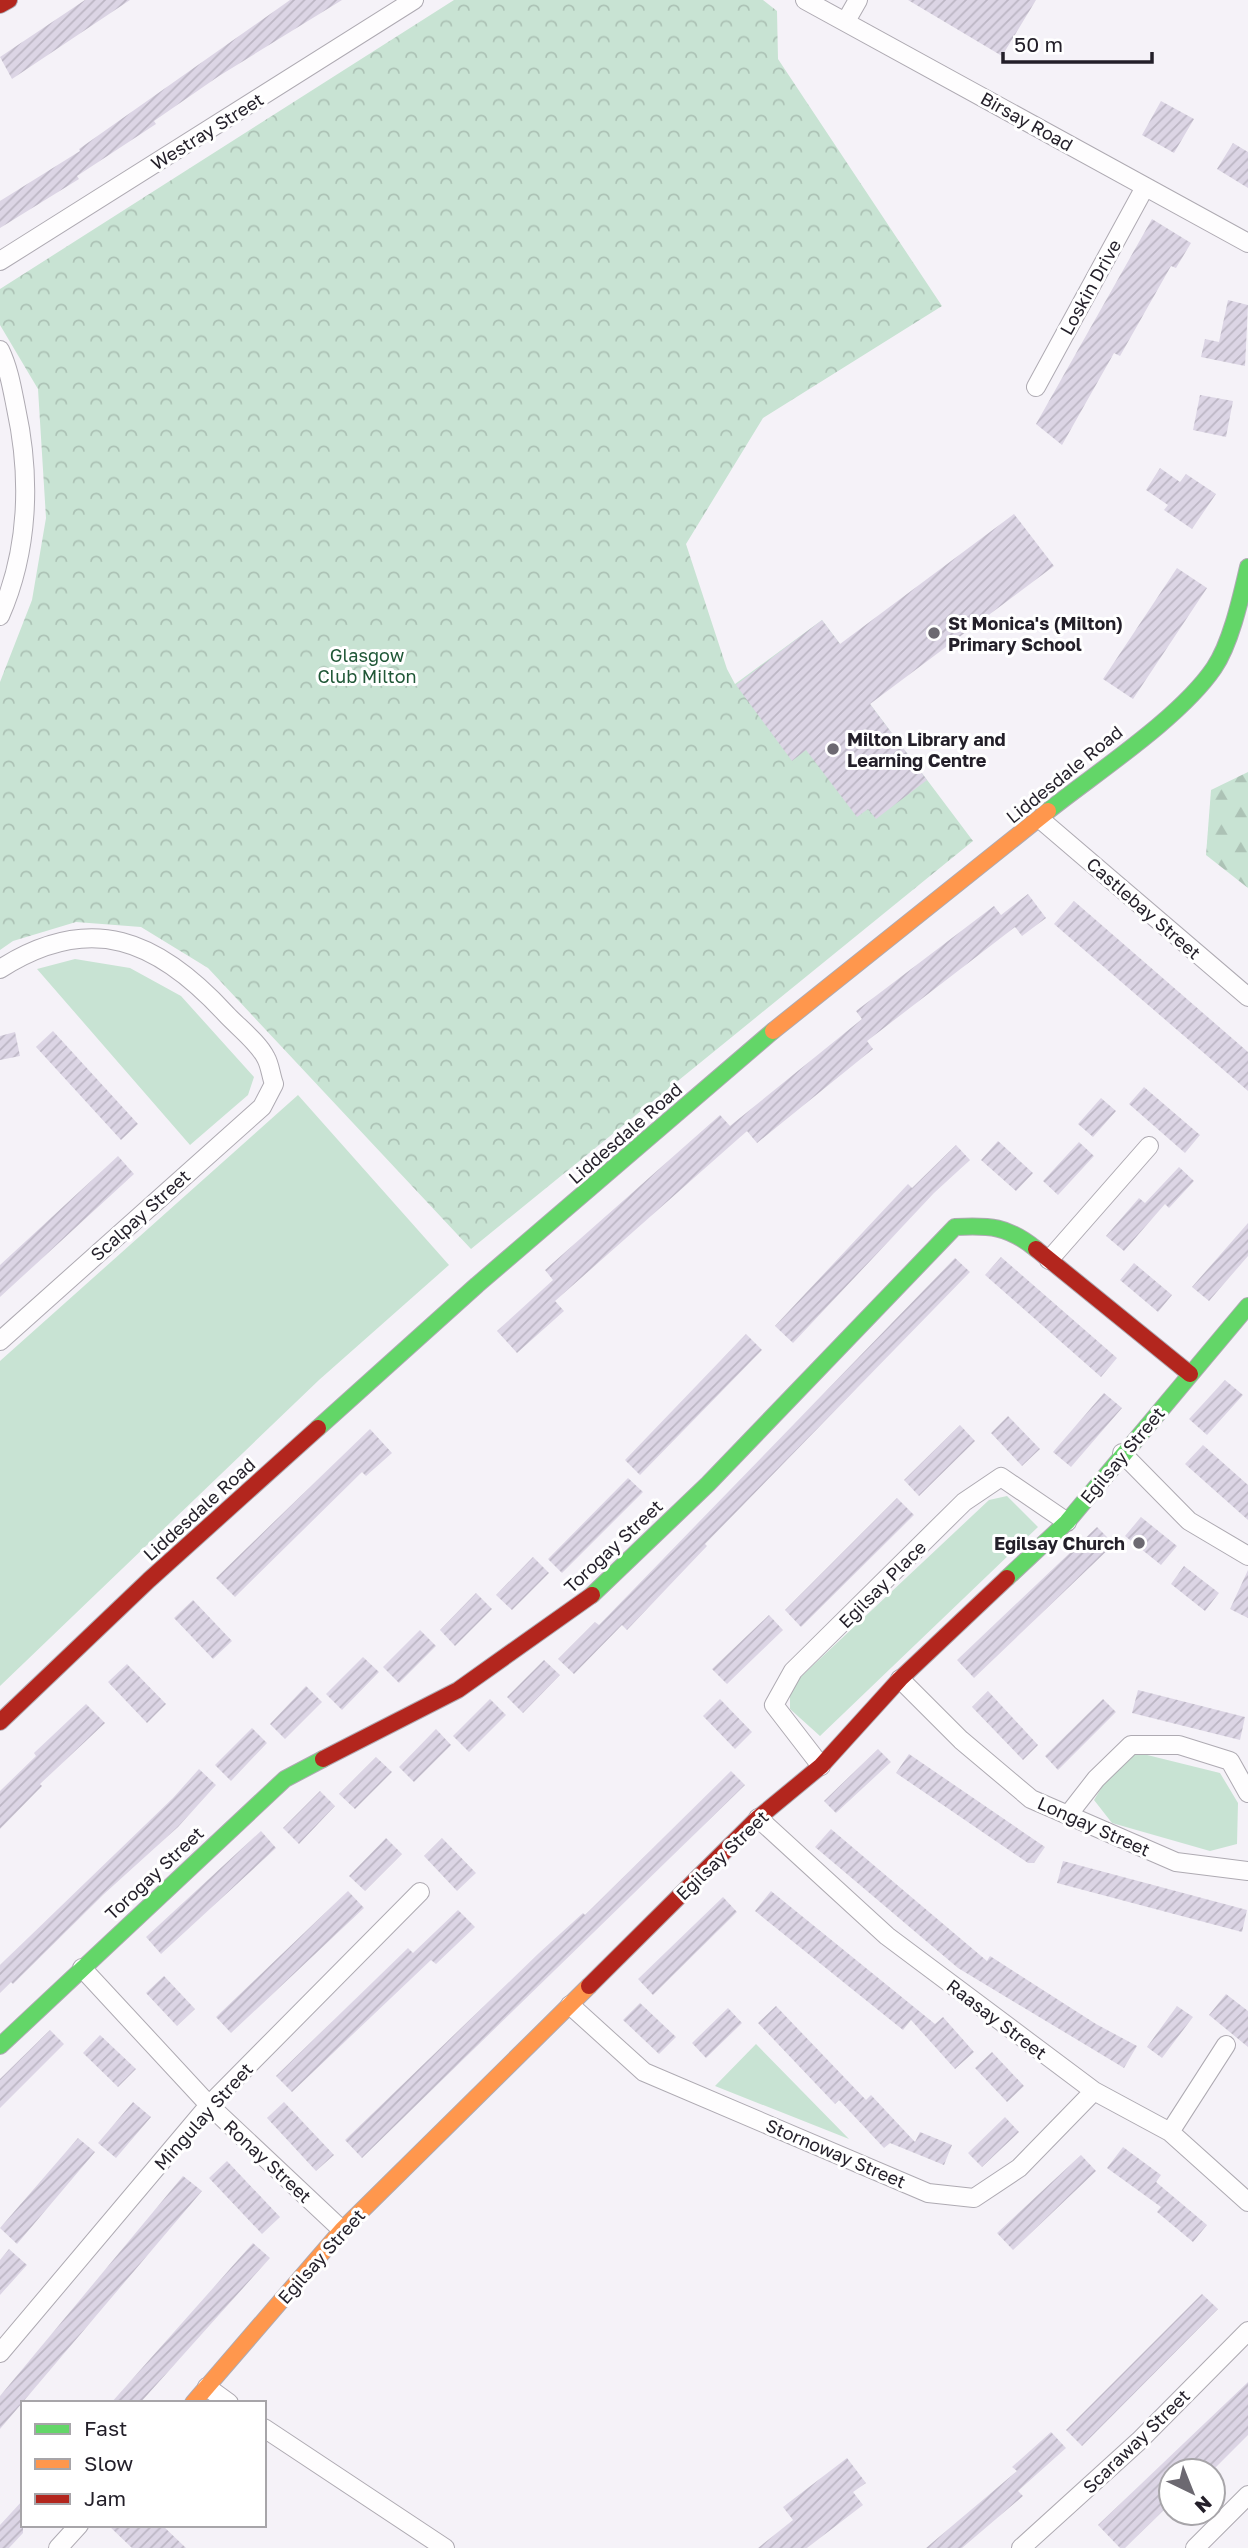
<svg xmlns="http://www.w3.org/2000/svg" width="1248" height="2548" font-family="'Golos Text',sans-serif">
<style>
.green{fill:#c8e3d3}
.forest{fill:url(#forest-firs)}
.park{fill:url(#park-crowns)}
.building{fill:url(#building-hatch)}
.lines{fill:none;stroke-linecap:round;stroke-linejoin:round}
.street-casing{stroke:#aeaab2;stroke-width:20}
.fast-casing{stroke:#aeaab2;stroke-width:18}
.slow-casing{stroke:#aeaab2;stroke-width:18}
.jam-casing{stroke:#aeaab2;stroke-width:18}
.street{stroke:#fefdfe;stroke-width:18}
.fast{stroke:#63d668;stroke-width:16}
.slow{stroke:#ff974d;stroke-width:16}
.jam{stroke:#b3261e;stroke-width:16}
.poi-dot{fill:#6c6971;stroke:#fff;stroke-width:2.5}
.labels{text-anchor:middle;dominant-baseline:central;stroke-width:6;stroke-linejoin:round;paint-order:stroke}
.street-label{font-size:18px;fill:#231f29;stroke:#fff}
.poi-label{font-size:18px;font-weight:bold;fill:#231f29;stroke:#fff;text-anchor:start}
.park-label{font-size:18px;fill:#1f5736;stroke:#fff}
</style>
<defs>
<pattern id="forest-firs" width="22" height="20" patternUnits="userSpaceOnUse" patternTransform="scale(1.75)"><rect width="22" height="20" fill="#c8e3d3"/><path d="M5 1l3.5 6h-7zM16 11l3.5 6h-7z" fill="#acc2b5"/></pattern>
<pattern id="park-crowns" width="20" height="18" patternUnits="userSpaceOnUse" patternTransform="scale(1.75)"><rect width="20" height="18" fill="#c8e3d3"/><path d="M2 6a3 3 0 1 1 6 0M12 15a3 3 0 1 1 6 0" fill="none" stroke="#acc2b5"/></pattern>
<pattern id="building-hatch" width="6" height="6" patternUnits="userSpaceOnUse" patternTransform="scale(1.75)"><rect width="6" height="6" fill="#dcd5e5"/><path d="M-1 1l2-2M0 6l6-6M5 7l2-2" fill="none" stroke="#bcb6c4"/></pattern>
</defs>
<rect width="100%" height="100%" fill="#f5f2f8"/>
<!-- green -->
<path class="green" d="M 75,959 L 130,968 L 181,996 L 254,1077 L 248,1095 L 190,1145 L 37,969 Z
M 298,1095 L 449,1265 L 319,1380 L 0,1686 L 0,1361 Z
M 1007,1496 L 1038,1527 L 820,1736 L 790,1709 L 790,1687 L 989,1500 Z
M 1135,1752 L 1220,1773 L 1238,1803 L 1237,1844 L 1210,1851 L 1112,1823 L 1094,1800 L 1106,1780 Z
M 756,2044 L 849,2139 L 715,2086 Z"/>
<!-- forest -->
<path class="forest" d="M 1248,772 L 1248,888 L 1206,855 L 1211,790 Z"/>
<!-- park -->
<path class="park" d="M 454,0 L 763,0 L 777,11 L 778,59 L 942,306 L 763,418 L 686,544 L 727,669 L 735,684 L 822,620 L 840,644 L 870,704 L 973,841 L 471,1249 L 208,968 L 141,927 L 76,922 L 13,941 L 0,950 L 0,682 L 32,600 L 46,518 L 38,389 L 0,325 L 0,289 Z"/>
<!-- building -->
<path class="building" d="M 85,0 L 130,0 L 12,79 L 0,57 Z
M 290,0 L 342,0 L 219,76 L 154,121 L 156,124 L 77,176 L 79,179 L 0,228 L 0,201 L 80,151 L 79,149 Z
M 908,0 L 1036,0 L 1002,56 Z
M 1161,101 L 1194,119 L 1174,153 L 1142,135 Z
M 1233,143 L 1248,152 L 1248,188 L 1217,169 Z
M 1152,219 L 1191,243 L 1176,268 L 1171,266 L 1120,356 L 1114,353 L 1062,445 L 1036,424 Z
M 1228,300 L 1248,305 L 1245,366 L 1201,357 L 1205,339 L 1219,342 Z
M 1200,395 L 1233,401 L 1226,437 L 1193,430 Z
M 1160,468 L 1180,482 L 1186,474 L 1216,494 L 1192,529 L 1164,510 L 1168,505 L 1146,490 Z
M 1014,514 L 1054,566 L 870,704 L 927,780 L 876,819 L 868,809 L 857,817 L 806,750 L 792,761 L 736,685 L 822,620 L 840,644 Z
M 1177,568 L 1207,588 L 1133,699 L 1103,679 Z
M 1028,894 L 1046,918 L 1022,936 L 1015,927 L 867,1041 L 873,1049 L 757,1143 L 747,1131 L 555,1301 L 564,1311 L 517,1353 L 497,1331 L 553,1280 L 545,1270 L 720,1115 L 730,1126 L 862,1019 L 856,1011 L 994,906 L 1001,915 Z
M 1074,901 L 1248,1052 L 1248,1091 L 1054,924 Z
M 53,1031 L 138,1124 L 121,1140 L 36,1047 Z
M 15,1032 L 20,1056 L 0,1060 L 0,1036 Z
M 1144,1087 L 1200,1135 L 1185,1153 L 1129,1104 Z
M 1101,1098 L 1116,1111 L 1093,1137 L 1078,1124 Z
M 998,1141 L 1033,1173 L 1016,1191 L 981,1160 Z
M 1079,1142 L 1094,1156 L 1058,1195 L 1043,1181 Z
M 956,1145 L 970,1160 L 934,1193 L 793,1343 L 775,1326 L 908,1184 L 912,1188 Z
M 118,1156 L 134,1174 L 0,1297 L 0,1265 Z
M 1179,1167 L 1194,1181 L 1169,1208 L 1165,1204 L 1124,1251 L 1106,1236 L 1139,1198 L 1145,1203 Z
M 1248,1223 L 1248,1256 L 1209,1301 L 1192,1287 Z
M 1001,1257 L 1117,1358 L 1101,1377 L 985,1275 Z
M 955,1258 L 970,1272 L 705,1544 L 707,1546 L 627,1630 L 622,1625 L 574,1674 L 558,1659 L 595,1622 L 599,1625 Z
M 1134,1263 L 1172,1295 L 1158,1312 L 1120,1280 Z
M 746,1334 L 762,1350 L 640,1475 L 625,1460 Z
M 1225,1380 L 1243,1395 L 1207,1435 L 1189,1419 Z
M 1104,1393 L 1122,1408 L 1071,1467 L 1053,1452 Z
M 1008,1416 L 1040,1449 L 1022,1466 L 991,1433 Z
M 960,1425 L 975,1441 L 919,1496 L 904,1480 Z
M 370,1429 L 392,1453 L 366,1476 L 362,1472 L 235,1597 L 216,1578 Z
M 1203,1445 L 1248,1485 L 1248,1520 L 1185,1464 Z
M 628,1478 L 643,1492 L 562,1573 L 548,1559 Z
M 897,1498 L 914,1515 L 801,1627 L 785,1610 Z
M 1141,1517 L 1177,1546 L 1161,1565 L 1125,1536 Z
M 1097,1527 L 1114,1544 L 974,1678 L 957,1660 Z
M 533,1557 L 549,1573 L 512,1610 L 496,1595 Z
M 1184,1566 L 1219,1593 L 1205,1611 L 1171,1584 Z
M 1248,1570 L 1248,1618 L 1230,1609 Z
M 476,1593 L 492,1609 L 455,1646 L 440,1630 Z
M 193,1600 L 232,1641 L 213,1659 L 174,1618 Z
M 769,1615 L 783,1630 L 727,1684 L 712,1669 Z
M 420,1630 L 436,1646 L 399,1683 L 383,1667 Z
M 363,1657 L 379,1672 L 342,1710 L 326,1694 Z
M 544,1660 L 560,1675 L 523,1713 L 507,1697 Z
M 127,1664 L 166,1704 L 147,1723 L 108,1682 Z
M 306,1686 L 322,1702 L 285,1739 L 270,1724 Z
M 1138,1690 L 1245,1717 L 1240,1740 L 1132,1713 Z
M 988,1691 L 1038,1745 L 1023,1760 L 972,1707 Z
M 490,1699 L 506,1715 L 469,1752 L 453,1736 Z
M 720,1699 L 752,1732 L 735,1749 L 703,1716 Z
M 1103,1699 L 1116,1712 L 1058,1770 L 1045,1756 Z
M 86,1704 L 105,1723 L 40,1784 L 42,1786 L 0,1829 L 0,1791 L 36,1756 L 34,1753 Z
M 252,1728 L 267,1743 L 231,1781 L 215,1765 Z
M 436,1729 L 451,1745 L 414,1782 L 399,1767 Z
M 878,1749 L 891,1762 L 836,1813 L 824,1801 Z
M 909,1754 L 1045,1847 L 1034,1863 L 1028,1863 L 896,1773 Z
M 376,1757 L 392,1772 L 355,1809 L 339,1794 Z
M 199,1769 L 216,1785 L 178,1827 L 104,1894 L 13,1984 L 11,1982 L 0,1993 L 0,1965 L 173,1798 Z
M 731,1771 L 745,1785 L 362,2158 L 345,2140 L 539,1953 L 583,1913 L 585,1915 Z
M 320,1791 L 335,1806 L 299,1844 L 283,1828 Z
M 831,1829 L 987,1961 L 990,1956 L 1096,2024 L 1137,2046 L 1124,2068 L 958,1968 L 815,1847 Z
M 261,1831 L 276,1848 L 161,1954 L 146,1937 Z
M 386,1838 L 402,1854 L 365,1891 L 349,1876 Z
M 442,1838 L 476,1873 L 457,1891 L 424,1856 Z
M 1063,1861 L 1247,1910 L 1242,1932 L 1057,1883 Z
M 348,1891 L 364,1908 L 231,2033 L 216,2017 Z
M 771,1891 L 935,2024 L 943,2017 L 974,2052 L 955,2069 L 911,2020 L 903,2030 L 755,1911 Z
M 723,1897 L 737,1912 L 653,1995 L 638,1979 Z
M 458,1910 L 475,1927 L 436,1964 L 431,1960 L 292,2092 L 276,2076 L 408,1948 L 413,1953 Z
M 164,1976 L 195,2009 L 177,2026 L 146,1993 Z
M 1226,1994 L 1248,2011 L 1248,2047 L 1209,2015 Z
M 640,2003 L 676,2037 L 659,2054 L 623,2020 Z
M 776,2006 L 866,2100 L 871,2095 L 915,2142 L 920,2132 L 952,2145 L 944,2165 L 890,2143 L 884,2148 L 839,2100 L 835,2104 L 758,2023 Z
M 1177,2006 L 1193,2017 L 1162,2058 L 1147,2047 Z
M 728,2008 L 742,2023 L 706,2058 L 692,2043 Z
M 50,2030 L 64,2044 L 0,2108 L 0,2079 Z
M 100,2035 L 136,2069 L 118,2087 L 83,2053 Z
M 992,2052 L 1024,2086 L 1007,2102 L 975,2068 Z
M 133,2102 L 151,2117 L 116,2158 L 98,2143 Z
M 284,2102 L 334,2155 L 316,2171 L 267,2118 Z
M 1005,2117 L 1019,2132 L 982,2167 L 968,2153 Z
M 78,2138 L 95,2152 L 17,2244 L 0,2228 Z
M 1123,2147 L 1161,2175 L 1156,2182 L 1207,2225 L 1193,2242 L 1157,2212 L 1161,2207 L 1107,2168 Z
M 1081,2155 L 1096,2171 L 1013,2250 L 997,2233 Z
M 227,2161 L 280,2217 L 262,2234 L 209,2178 Z
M 183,2176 L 202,2191 L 0,2429 L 0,2396 Z
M 253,2243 L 270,2258 L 140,2403 L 111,2403 Z
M 9,2249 L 27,2265 L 0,2295 L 0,2260 Z
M 1202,2294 L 1218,2309 L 1082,2446 L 1066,2430 Z
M 1248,2382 L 1248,2435 L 1212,2471 L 1171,2471 L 1171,2503 L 1125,2548 L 1120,2548 L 1098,2525 Z
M 1051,2432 L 1066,2448 L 1018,2491 L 1023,2496 L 962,2548 L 926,2548 L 1017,2471 L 1012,2467 Z
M 847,2458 L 866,2483 L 853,2492 L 863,2505 L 807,2548 L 758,2548 L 793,2520 L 783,2507 Z
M 23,2500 L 23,2533 L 9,2548 L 0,2548 L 0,2525 Z
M 108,2525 L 162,2525 L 186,2548 L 132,2548 Z"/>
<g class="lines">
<defs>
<path id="street" d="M 805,0 L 1248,243
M 846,21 L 858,0
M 0,261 L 414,0
M 0,350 C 9,369 12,388 16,408 C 31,477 29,550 0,616
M 1036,387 L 1145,187
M 1040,819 L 1248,997
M 0,969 C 91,911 158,940 226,1014 C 238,1027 258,1042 266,1058 C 270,1065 271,1076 274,1084 L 262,1107 L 0,1341
M 1049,1260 L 1149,1146
M 1122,1453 L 1189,1521 L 1248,1556
M 900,1679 L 961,1740 L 1031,1799 L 1176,1862 L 1248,1871
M 821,1766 L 774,1705 L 793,1671 L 964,1502 L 1001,1477 L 1067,1522
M 1068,1815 L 1096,1779 L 1131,1745 L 1179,1745 L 1230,1761 L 1248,1793
M 758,1818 L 887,1936 L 1094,2091 L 1170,2132 L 1248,2202
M 82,1968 L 209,2105 L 342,2230
M 570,2005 L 644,2072 L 928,2193 L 974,2198 L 1019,2168 L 1094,2091
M 1170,2132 L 1226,2045
M 0,2353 L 209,2105 L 420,1892
M 207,2387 L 229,2403
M 264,2428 L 445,2548
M 58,2548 L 79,2525
M 1021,2548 L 1139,2441 L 1248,2331
M 1195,2548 L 1248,2495"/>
<path id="fast" d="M 1048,811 C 1097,772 1180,718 1214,668 C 1231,643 1241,597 1248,567
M 318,1428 L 477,1285 L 773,1031
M 1007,1578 L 1067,1522 L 1248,1306
M 592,1595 L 708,1484 L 955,1227 C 989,1225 1008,1226 1036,1249
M 0,2046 L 285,1779 L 323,1759"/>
<path id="slow" d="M 773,1031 L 1048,811
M 193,2403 L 342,2230 L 589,1986"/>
<path id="jam" d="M 0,5 L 9,0
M 1036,1249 L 1190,1374
M 0,1722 L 149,1580 L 318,1428
M 323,1759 L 458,1690 L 592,1595
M 589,1986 L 758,1818 L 821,1766 L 900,1679 L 1007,1578"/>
</defs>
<!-- street casing -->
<use href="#street" class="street-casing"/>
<!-- fast casing -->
<use href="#fast" class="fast-casing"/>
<!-- slow casing -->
<use href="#slow" class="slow-casing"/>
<!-- jam casing -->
<use href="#jam" class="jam-casing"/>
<!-- street -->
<use href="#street" class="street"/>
<!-- fast -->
<use href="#fast" class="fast"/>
<!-- slow -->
<use href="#slow" class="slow"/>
<!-- jam -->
<use href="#jam" class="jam"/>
</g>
<!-- markers -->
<g class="poi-dot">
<circle cx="934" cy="633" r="7"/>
<circle cx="833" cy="749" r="7"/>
<circle cx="1139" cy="1543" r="7"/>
</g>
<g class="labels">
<!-- street labels -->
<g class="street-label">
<text transform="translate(1027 121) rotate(29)">Birsay Road</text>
<text transform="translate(207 131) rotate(-32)">Westray Street</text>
<text transform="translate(1090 287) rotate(-61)">Loskin Drive</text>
<text transform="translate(1064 774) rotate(-39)">Liddesdale Road</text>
<text transform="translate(1144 908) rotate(41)">Castlebay Street</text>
<text transform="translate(625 1133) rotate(-41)">Liddesdale Road</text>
<text transform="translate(140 1215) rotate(-42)">Scalpay Street</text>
<text transform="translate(1122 1455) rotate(-50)">Egilsay Street</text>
<text transform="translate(199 1509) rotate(-42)">Liddesdale Road</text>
<text transform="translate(613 1546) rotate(-43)">Torogay Street</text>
<text transform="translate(882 1584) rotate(-45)">Egilsay Place</text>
<text transform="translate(1094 1826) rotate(24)">Longay Street</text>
<text transform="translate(722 1855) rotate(-44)">Egilsay Street</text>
<text transform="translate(154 1873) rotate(-43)">Torogay Street</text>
<text transform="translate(997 2019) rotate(37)">Raasay Street</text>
<text transform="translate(203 2116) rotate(-48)">Mingulay Street</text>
<text transform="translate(836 2153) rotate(23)">Stornoway Street</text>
<text transform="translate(268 2161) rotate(43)">Ronay Street</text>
<text transform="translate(321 2256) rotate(-48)">Egilsay Street</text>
<text transform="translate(1136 2441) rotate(-44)">Scaraway Street</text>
</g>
<!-- poi labels -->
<g class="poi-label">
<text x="948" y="623">St Monica's (Milton)<tspan x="948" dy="21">Primary School</tspan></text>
<text x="847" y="739">Milton Library and<tspan x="847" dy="21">Learning Centre</tspan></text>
<text x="1125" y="1543" text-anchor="end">Egilsay Church</text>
</g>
<!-- park labels -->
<g class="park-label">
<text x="367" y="655">Glasgow<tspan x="367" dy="21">Club Milton</tspan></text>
</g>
</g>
<!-- legend -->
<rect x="21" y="2401" width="245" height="126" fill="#ffffff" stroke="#a7a5a9" stroke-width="2"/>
<rect x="35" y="2424" width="35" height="10" fill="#63d668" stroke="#a7a5a9" stroke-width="2"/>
<text x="84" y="2436" font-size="21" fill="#231f29">Fast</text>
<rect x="35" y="2459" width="35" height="10" fill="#ff974d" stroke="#a7a5a9" stroke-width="2"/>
<text x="84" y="2471" font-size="21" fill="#231f29">Slow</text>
<rect x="35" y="2494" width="35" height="10" fill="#b3261e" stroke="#a7a5a9" stroke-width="2"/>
<text x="84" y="2506" font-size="21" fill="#231f29">Jam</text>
<!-- north arrow -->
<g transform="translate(1192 2492) rotate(137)"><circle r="33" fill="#ffffff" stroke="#a7a5a9" stroke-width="2"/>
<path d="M0-5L12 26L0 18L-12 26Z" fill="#6c6971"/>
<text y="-10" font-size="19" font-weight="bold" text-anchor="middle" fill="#231f29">N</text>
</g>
<!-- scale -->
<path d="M1003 52v10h149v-10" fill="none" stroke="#231f29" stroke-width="3.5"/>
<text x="1014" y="52" font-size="21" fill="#231f29" stroke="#ffffff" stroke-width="5" paint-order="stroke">50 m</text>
</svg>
